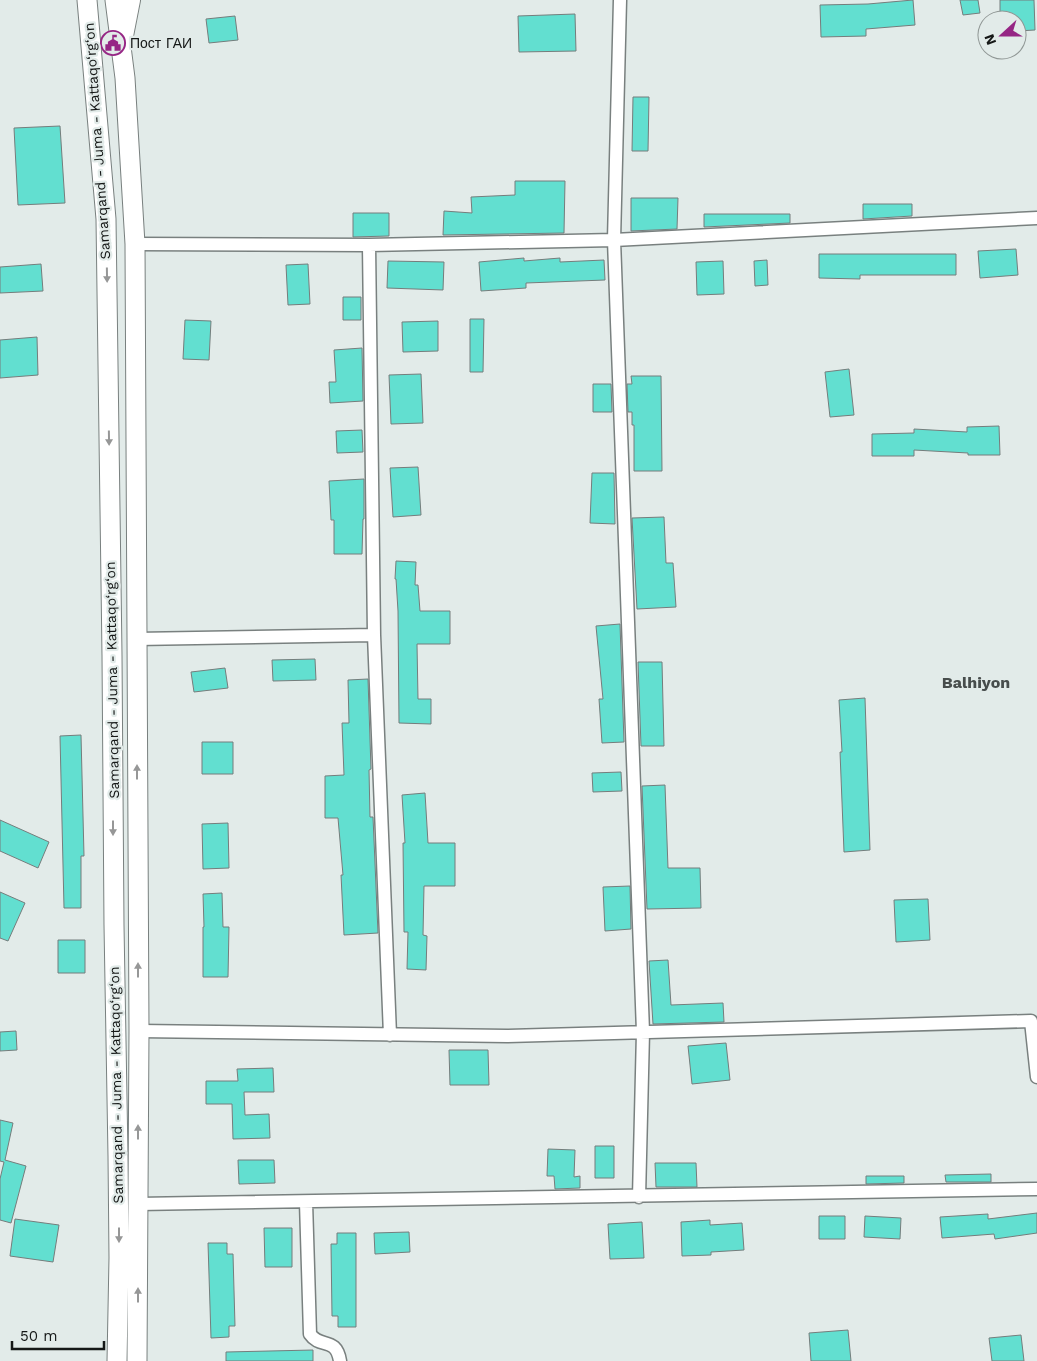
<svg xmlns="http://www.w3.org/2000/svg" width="1037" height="1361" font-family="'Work Sans',sans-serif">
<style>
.building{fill:#62dfd0;stroke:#757d7c}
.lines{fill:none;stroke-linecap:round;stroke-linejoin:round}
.minor-casing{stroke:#79807f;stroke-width:15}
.primary-casing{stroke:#79807f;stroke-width:21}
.trunk-casing{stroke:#79807f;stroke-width:22}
.minor{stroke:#fff;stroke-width:12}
.primary{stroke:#fff;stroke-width:19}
.trunk{stroke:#fff;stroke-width:20}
.oneway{fill:#969797}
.labels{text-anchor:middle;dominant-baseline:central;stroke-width:4.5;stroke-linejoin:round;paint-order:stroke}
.poi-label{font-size:14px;fill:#151817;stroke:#e2ebe9;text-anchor:start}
.street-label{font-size:14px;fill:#151817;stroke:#e2ebe9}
.quarter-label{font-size:16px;font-weight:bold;fill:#474d4c;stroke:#e2ebe9}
</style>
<rect width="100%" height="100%" fill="#e2ebe9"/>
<!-- building -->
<path class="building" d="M 913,0 L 915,25 L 866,29 L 866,36 L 821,37 L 820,5 L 868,4 Z
M 960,0 L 978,0 L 980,13 L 963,15 Z
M 1000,0 L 1034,0 L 1035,30 L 1017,31 L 1017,20 L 1000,20 Z
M 575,14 L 576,51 L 519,52 L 518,16 Z
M 235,16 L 238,40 L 209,43 L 206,19 Z
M 633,97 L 649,97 L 648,151 L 632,151 Z
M 60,126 L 65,203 L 18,205 L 14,128 Z
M 515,181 L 565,181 L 564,233 L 443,235 L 444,211 L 472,213 L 471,197 L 515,195 Z
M 631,198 L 678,198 L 677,229 L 631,231 Z
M 863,204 L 912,204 L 912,216 L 863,219 Z
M 353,213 L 389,213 L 389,236 L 353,237 Z
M 704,214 L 790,214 L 790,223 L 704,227 Z
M 1016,249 L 1018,275 L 980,278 L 978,251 Z
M 819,254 L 956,254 L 956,275 L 860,275 L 860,279 L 819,278 Z
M 524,258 L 524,261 L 560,258 L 560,262 L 604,260 L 605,280 L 526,283 L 526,288 L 481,291 L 479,262 Z
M 767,260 L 768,285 L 755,286 L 754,261 Z
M 388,261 L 444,262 L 443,290 L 387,288 Z
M 723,261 L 724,294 L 697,295 L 696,262 Z
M 41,264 L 43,291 L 0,293 L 0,267 Z
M 308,264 L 310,304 L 288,305 L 286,265 Z
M 343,297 L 361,297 L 361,320 L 343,320 Z
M 470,319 L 484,319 L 483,372 L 470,372 Z
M 185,320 L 211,321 L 209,360 L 183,359 Z
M 438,321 L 438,351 L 403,352 L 402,322 Z
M 37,337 L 38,375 L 0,378 L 0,340 Z
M 362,348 L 363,401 L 330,403 L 329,382 L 336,382 L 334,350 Z
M 849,369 L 854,415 L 830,417 L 825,372 Z
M 421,374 L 423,423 L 391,424 L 389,375 Z
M 631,376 L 661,376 L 662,471 L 634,471 L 634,425 L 632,425 L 632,412 L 628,412 L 627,384 L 632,384 Z
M 593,384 L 611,384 L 612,412 L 593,412 Z
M 999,426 L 1000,455 L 968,455 L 968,453 L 914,450 L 914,456 L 872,456 L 872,434 L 914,433 L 914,429 L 967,432 L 967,427 Z
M 362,430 L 363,452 L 337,453 L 336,431 Z
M 418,467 L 421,515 L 393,517 L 390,468 Z
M 592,473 L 614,473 L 615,524 L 590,523 Z
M 364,479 L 364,519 L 363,519 L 362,554 L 334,554 L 334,520 L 331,520 L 329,481 Z
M 664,517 L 666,563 L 673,563 L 676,607 L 637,609 L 632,518 Z
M 396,561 L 416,562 L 415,585 L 418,585 L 420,611 L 450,611 L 450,644 L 417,644 L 418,699 L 431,699 L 431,724 L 399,723 L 398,611 L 396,579 L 395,579 Z
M 620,624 L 624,742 L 602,743 L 599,699 L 603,699 L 596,626 Z
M 315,659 L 316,680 L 273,681 L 272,660 Z
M 638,662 L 662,662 L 664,746 L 641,746 Z
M 225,668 L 228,688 L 194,692 L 191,672 Z
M 368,679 L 371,769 L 369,770 L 370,817 L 373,817 L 378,933 L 344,935 L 341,875 L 343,875 L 338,818 L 325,818 L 325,776 L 344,775 L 342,723 L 349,723 L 348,680 Z
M 865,698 L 870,850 L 844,852 L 840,752 L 842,752 L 839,700 Z
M 81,735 L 84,856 L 81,856 L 81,908 L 64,908 L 60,736 Z
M 202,742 L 233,742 L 233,774 L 202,774 Z
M 621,772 L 622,791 L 593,792 L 592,773 Z
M 665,785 L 668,868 L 700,868 L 701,908 L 647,909 L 642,786 Z
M 425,793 L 428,843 L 455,843 L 455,886 L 424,886 L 423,935 L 427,936 L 426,970 L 407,969 L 408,932 L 404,932 L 403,843 L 405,843 L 402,795 Z
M 0,820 L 49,842 L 38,868 L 0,851 Z
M 228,823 L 229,868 L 203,869 L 202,824 Z
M 630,886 L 631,929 L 605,931 L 603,887 Z
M 0,892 L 25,903 L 8,941 L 0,938 Z
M 222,893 L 223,927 L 229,927 L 228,977 L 203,977 L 203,927 L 204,927 L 203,894 Z
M 928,899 L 930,940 L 896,942 L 894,900 Z
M 58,940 L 85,940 L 85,973 L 58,973 Z
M 668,960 L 671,1005 L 723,1003 L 724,1022 L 653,1024 L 649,961 Z
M 16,1031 L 17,1050 L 0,1051 L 0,1032 Z
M 726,1043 L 730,1080 L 692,1084 L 688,1046 Z
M 449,1050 L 488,1050 L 489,1085 L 450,1085 Z
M 273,1068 L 274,1092 L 244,1092 L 245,1115 L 269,1114 L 270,1138 L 233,1139 L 232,1104 L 206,1104 L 206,1081 L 238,1081 L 237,1069 Z
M 0,1120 L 13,1123 L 5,1160 L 26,1166 L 11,1223 L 0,1220 L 0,1179 L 4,1162 L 0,1161 Z
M 595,1146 L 614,1146 L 614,1178 L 595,1178 Z
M 548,1149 L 575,1150 L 574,1177 L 580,1176 L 580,1188 L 555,1189 L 554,1176 L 547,1176 Z
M 238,1160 L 274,1160 L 275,1183 L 239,1184 Z
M 655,1163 L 696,1163 L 697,1187 L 656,1187 Z
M 991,1174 L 991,1182 L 946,1182 L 945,1175 Z
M 866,1176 L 904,1176 L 904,1183 L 866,1184 Z
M 1037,1213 L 1037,1233 L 995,1239 L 994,1234 L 942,1238 L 940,1217 L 988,1214 L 988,1219 Z
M 819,1216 L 845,1216 L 845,1239 L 819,1239 Z
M 865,1216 L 901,1218 L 900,1239 L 864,1237 Z
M 15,1219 L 59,1225 L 53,1262 L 10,1256 Z
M 710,1220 L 710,1225 L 742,1223 L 744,1250 L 711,1252 L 711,1255 L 682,1256 L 681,1222 Z
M 642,1222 L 644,1258 L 610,1259 L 608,1224 Z
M 264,1228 L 292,1228 L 292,1267 L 265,1267 Z
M 409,1232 L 410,1252 L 375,1254 L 374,1233 Z
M 337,1233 L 356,1233 L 356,1327 L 338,1327 L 338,1316 L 332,1316 L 331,1244 L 337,1244 Z
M 208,1243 L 227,1243 L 227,1254 L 233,1254 L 235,1326 L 229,1326 L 229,1337 L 211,1338 Z
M 848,1330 L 851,1361 L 811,1361 L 809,1333 Z
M 1021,1335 L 1024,1361 L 992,1361 L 989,1338 Z
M 313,1350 L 313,1361 L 226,1361 L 226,1352 Z"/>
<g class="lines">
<defs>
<path id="minor" d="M 620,0 L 614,240 L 643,1032 L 639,1197
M 135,244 L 369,245 L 614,240 L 1037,218
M 369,245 L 374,635 L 390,1035
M 136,639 L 374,635
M 139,1031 L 507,1036 L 1031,1021 L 1037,1077
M 306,1202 L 310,1334 C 320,1349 336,1336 340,1361
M 138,1204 L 1037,1189"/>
<path id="primary" d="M 87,0 L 106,219 L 112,655 L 114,925 L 118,1156 L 119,1258 L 117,1361
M 115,0 L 125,78 L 135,244 L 139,1031 L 137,1361"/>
<path id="trunk" d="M 121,46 L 130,0"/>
</defs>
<!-- minor casing -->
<use href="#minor" class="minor-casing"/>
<!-- primary casing -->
<use href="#primary" class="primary-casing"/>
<!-- trunk casing -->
<use href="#trunk" class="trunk-casing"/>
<!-- minor -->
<use href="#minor" class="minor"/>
<!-- primary -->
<use href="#primary" class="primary"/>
<!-- trunk -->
<use href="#trunk" class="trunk"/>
</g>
<!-- one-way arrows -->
<defs><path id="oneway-solid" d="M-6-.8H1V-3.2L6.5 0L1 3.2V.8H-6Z" transform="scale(1.25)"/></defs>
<g class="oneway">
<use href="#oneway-solid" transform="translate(107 275) rotate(89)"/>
<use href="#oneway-solid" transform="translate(109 438) rotate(89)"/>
<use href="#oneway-solid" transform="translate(137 772) rotate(-90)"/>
<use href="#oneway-solid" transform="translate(113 828) rotate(90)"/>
<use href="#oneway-solid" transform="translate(138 970) rotate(-90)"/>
<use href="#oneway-solid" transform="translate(138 1132) rotate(-90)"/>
<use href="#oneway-solid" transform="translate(119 1235) rotate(90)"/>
<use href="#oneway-solid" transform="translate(138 1295) rotate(-90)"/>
</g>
<!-- icons -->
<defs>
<symbol id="civic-ring" viewBox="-11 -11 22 22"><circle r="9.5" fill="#e2ebe9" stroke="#962685" stroke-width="1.5"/><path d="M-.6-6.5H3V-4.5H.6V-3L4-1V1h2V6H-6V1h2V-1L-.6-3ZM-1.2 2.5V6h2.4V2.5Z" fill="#962685"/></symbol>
</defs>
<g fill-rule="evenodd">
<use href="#civic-ring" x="99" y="29" width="28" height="28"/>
</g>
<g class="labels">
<!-- poi labels -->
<g class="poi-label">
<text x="130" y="43">Пост ГАИ</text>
</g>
<!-- street labels -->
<g class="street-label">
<text transform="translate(97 141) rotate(-94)">Samarqand - Juma - Kattaqo‘rg‘on</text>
<text transform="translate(112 680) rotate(-91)">Samarqand - Juma - Kattaqo‘rg‘on</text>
<text transform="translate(116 1085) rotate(-91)">Samarqand - Juma - Kattaqo‘rg‘on</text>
</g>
<!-- quarter labels -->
<g class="quarter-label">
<text x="976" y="682">Balhiyon</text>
</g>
</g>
<!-- north arrow -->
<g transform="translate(1002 35) rotate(249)"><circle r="24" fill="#e2ebe9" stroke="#909795"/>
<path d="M0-4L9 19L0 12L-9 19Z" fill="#962685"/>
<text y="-8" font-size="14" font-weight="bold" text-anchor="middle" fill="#151817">N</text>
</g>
<!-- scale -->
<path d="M12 1341v8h92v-8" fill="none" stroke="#151817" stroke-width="2.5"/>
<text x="20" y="1341" font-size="15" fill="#151817" stroke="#e2ebe9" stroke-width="4" paint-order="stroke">50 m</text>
</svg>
